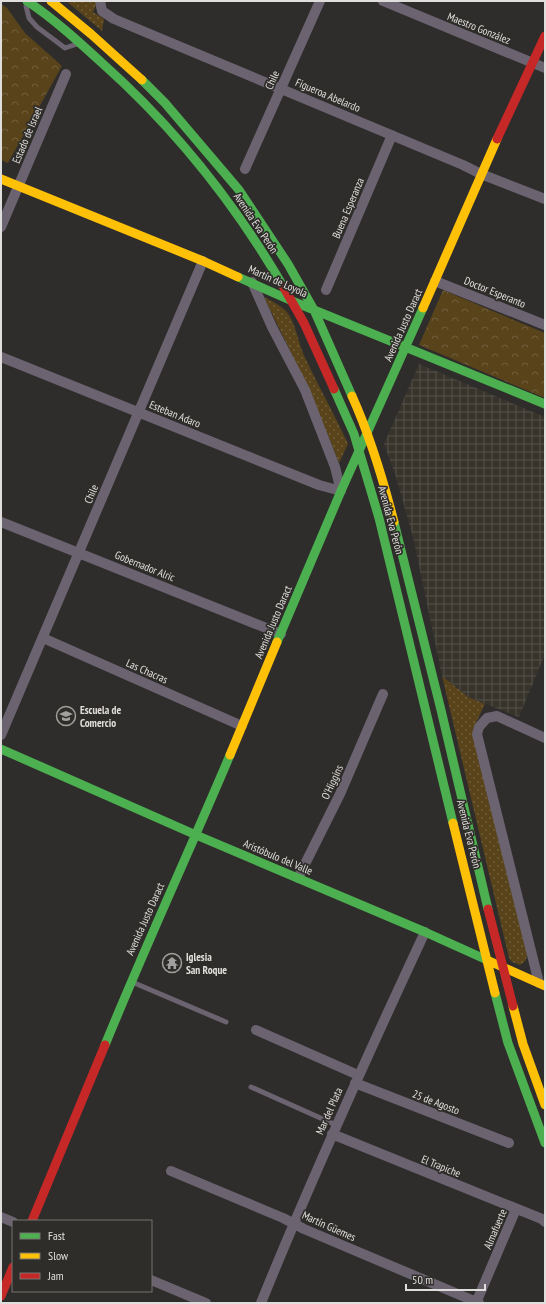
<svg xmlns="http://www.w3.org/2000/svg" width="546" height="1304" font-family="'PT Sans Narrow',sans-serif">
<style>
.industrial{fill:url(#industrial-grid)}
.grass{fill:url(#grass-dots)}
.forest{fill:url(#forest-crowns)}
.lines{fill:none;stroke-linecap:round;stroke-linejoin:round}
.lane{stroke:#6c6371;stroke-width:5}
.street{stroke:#6c6371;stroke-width:10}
.fast{stroke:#4caf50;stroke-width:9}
.slow{stroke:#ffc107;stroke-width:9}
.jam{stroke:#c62828;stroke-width:9}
.labels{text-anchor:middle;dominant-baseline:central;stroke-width:3.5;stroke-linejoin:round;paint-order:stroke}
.street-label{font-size:11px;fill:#e0dedc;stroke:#2f2d2a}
.poi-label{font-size:11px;font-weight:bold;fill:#e0dedc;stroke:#2f2d2a;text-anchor:start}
</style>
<defs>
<pattern id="industrial-grid" width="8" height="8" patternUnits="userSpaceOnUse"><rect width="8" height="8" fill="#38342c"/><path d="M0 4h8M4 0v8" fill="none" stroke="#54514a"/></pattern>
<pattern id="grass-dots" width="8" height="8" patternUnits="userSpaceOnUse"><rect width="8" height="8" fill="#58431b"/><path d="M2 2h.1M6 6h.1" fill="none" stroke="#705e3c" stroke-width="1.8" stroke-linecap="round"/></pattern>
<pattern id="forest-crowns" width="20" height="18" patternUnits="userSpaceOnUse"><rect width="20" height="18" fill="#58431b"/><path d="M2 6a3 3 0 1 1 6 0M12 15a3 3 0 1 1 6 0" fill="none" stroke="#705e3c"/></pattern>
</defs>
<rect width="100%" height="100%" fill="#2e2d2b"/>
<!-- industrial -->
<path class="industrial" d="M 419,364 L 545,417 L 545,654 L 519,717 L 468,697 L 442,676 L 413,537 L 395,474 L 384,444 Z"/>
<!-- grass -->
<path class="grass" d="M 66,1 L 98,1 L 93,12 L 104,19 L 102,31 Z
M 264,297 C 273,302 283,306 289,315 C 296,326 298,341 303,353 C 317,384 334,413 348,444 L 339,463 L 312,396 Z
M 442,676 L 468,697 L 485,704 L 473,729 L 527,952 C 527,958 526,962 520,965 L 512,962 L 509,958 Z"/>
<!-- forest -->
<path class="forest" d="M 1,4 L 7,8 L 25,33 L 62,66 L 8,163 L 1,160 Z
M 443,290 L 545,333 L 545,398 L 419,345 Z"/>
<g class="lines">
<!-- lane -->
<path class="lane" d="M 26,6 L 29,18 L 37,27 L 65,48 L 77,44
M 132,982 L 226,1022
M 251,1087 L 336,1125"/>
<!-- street -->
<path class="street" d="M 100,1 L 102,11 L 114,19 L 463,165 L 481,174 L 545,199
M 383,1 L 545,68
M 245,169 L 320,1
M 1,227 L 66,74
M 435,281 L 545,325
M 326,290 L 392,135
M 1,357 L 319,485 L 341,491 L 335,467 L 305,390 L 272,327 L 252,282
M 1,522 L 281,634
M 43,638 L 242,726
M 1,735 L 203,261
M 298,878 L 340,794 L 383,694
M 539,983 L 477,734 L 479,727 L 487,718 L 497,716 L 545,738
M 256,1030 L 358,1075
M 355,1083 L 509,1143
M 332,1134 L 542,1219 L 545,1222
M 171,1171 L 283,1218 L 304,1229 L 479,1303
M 1,1217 L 13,1222
M 151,1280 L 206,1303
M 261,1303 C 312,1177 368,1054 425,932
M 476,1303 L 516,1209"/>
<!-- fast -->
<path class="fast" d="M 27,1 C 54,19 78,41 102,63 C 175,128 234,202 283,286
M 142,80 L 165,103 L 239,190 L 288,264 L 314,310 L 352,396
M 238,277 L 292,301 L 545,404
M 334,389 L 354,434 L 379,518 L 453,823
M 394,522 L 441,710 L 488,909
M 277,642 L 341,491 L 423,308
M 1,749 L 196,835 L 425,932 L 487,960
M 495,993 L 508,1043 L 545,1143
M 105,1045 C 145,947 189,852 230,755"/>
<!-- slow -->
<path class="slow" d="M 51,1 L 91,34 L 142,80
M 1,179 L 203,261 L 238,277
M 423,308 L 497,139
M 352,396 C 370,436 383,479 394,522
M 230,755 L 277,642
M 453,823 L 495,993
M 487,960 L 545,986
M 513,1006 L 523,1044 L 545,1105"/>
<!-- jam -->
<path class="jam" d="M 497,139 L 545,36
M 283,286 L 304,323 L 334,389
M 488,909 L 513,1006
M 32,1221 L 105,1045
M 1,1296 L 13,1267"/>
</g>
<!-- icons -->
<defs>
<symbol id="school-ring" viewBox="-11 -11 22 22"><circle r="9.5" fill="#2f2d2a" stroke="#a2a09e" stroke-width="1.5"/><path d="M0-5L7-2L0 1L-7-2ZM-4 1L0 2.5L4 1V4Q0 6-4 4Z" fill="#a2a09e"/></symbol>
<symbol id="temple-ring" viewBox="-11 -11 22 22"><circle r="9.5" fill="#2f2d2a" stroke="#a2a09e" stroke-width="1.5"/><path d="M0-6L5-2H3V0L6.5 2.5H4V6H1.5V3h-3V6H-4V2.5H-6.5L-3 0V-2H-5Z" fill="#a2a09e"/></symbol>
</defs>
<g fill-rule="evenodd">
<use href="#school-ring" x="55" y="705" width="22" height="22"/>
<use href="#temple-ring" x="161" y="952" width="22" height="22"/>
</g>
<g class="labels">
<!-- street labels -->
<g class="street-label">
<text transform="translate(479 28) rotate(22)">Maestro González</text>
<text transform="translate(272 80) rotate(-66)">Chile</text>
<text transform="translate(328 95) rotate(23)">Figueroa Abelardo</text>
<text transform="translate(27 135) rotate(-67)">Estado de Israel</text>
<text transform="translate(348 208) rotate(-67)">Buena Esperanza</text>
<text transform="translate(256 223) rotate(56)">Avenida Eva Perón</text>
<text transform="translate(278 281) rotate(24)">Martín de Loyola</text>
<text transform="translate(495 292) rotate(22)">Doctor Esperanto</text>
<text transform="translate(403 325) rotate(-66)">Avenida Justo Daract</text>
<text transform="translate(175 414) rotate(22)">Esteban Adaro</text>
<text transform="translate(91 494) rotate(-67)">Chile</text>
<text transform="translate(391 520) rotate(75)">Avenida Eva Perón</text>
<text transform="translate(145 566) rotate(22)">Gobernador Alric</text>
<text transform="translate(273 622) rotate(-67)">Avenida Justo Daract</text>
<text transform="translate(147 671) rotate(24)">Las Chacras</text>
<text transform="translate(332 782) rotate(-65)">O'Higgins</text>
<text transform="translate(469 834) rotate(76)">Avenida Eva Perón</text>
<text transform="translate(278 857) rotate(23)">Aristóbulo del Valle</text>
<text transform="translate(145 919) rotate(-66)">Avenida Justo Daract</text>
<text transform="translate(436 1102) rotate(21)">25 de Agosto</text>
<text transform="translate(329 1111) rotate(-66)">Mar del Plata</text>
<text transform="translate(441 1166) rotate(22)">El Trapiche</text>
<text transform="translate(329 1226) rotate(24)">Martín Güemes</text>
<text transform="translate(495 1229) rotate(-67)">Almafuerte</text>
</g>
<!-- poi labels -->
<g class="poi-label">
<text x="80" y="710">Escuela de<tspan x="80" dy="13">Comercio</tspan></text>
<text x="186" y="957">Iglesia<tspan x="186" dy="13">San Roque</tspan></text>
</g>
</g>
<!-- border -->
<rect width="546" height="1304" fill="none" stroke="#e0dedc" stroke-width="4"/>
<!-- legend -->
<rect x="12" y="1220" width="140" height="72" fill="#2f2d2a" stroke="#767471"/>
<rect x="20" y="1233" width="20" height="6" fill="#4caf50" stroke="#767471"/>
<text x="48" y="1240" font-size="12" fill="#e0dedc">Fast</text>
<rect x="20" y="1253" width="20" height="6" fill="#ffc107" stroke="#767471"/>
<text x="48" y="1260" font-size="12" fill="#e0dedc">Slow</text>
<rect x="20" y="1273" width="20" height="6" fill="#c62828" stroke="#767471"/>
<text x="48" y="1280" font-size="12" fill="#e0dedc">Jam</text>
<!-- scale -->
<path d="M406 1284v6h79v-6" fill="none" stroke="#e0dedc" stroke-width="2"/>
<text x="412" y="1284" font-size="12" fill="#e0dedc" stroke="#2f2d2a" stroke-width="3" paint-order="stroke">50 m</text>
</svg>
